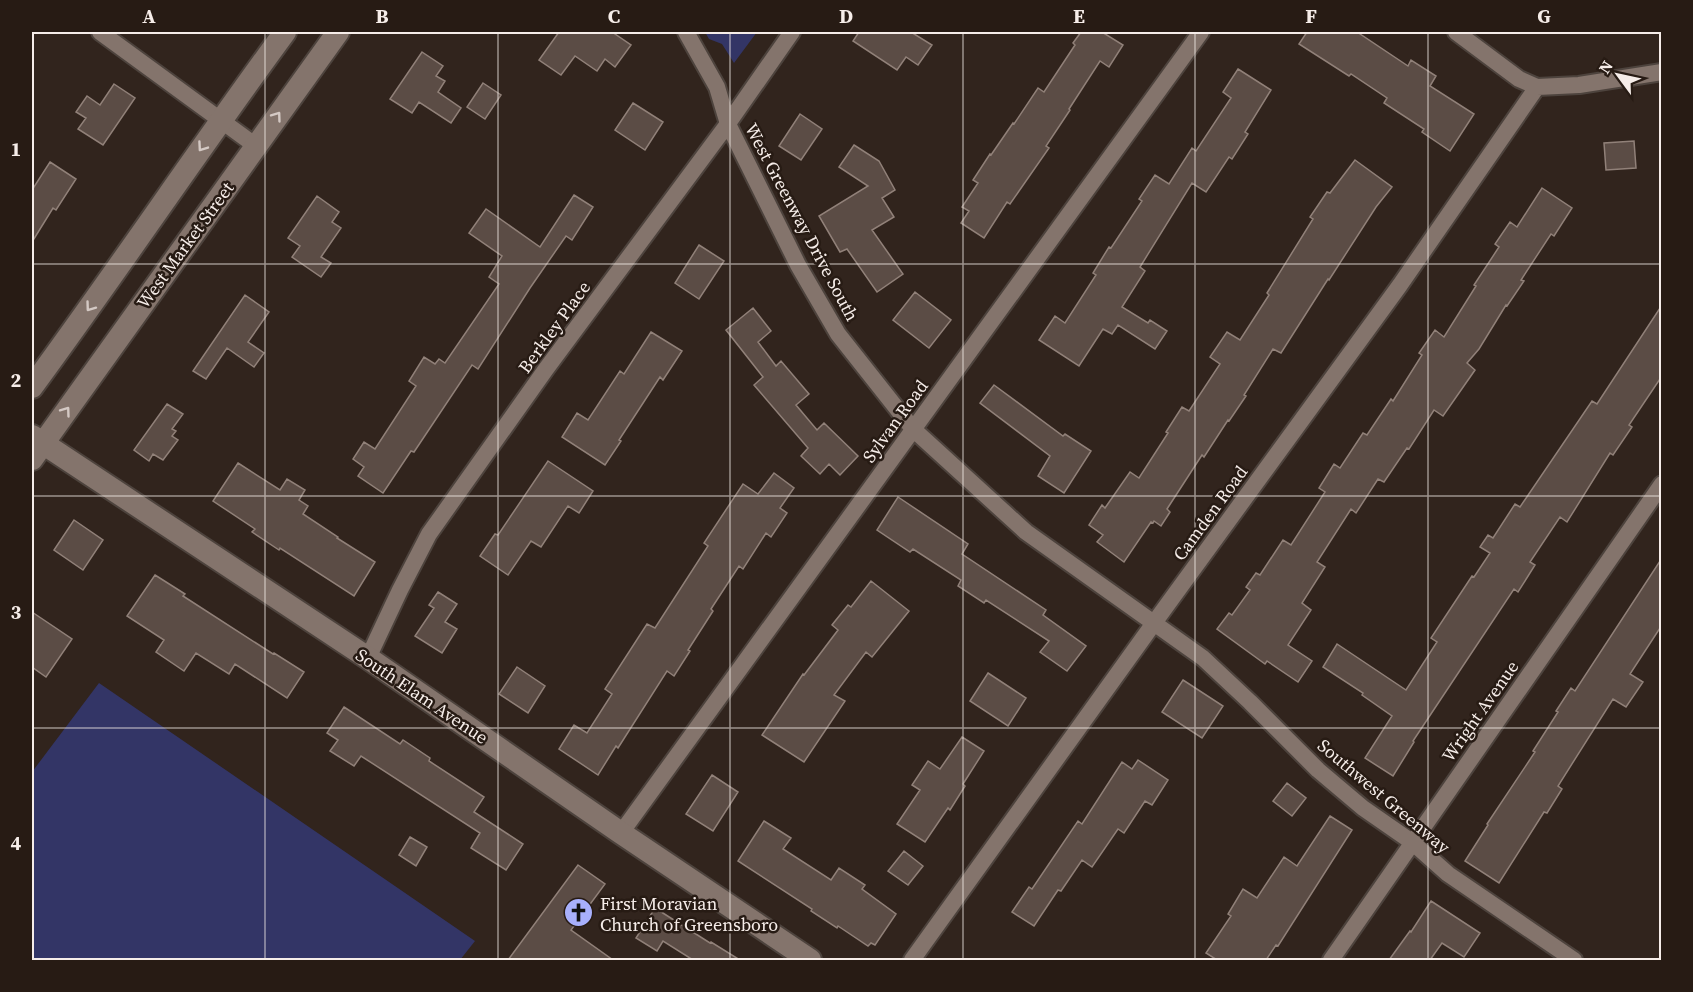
<svg xmlns="http://www.w3.org/2000/svg" width="1693" height="992" font-family="'Source Serif 4',serif">
<style>
.green{fill:#333566}
.building{fill:#5b4c45;stroke:#918179;stroke-width:1.5}
.lines{fill:none;stroke-linecap:round;stroke-linejoin:round}
.street-casing{stroke:#4d433d;stroke-width:20}
.secondary-casing{stroke:#4d433d;stroke-width:26}
.street{stroke:#84746c;stroke-width:16}
.secondary{stroke:#84746c;stroke-width:22}
.oneway{stroke:#d4c9c4}
.grid{fill:none;stroke:#f6ede9;stroke-width:1.5;stroke-opacity:0.55}
.labels{text-anchor:middle;dominant-baseline:central;stroke-width:5;stroke-linejoin:round;paint-order:stroke}
.street-label{font-size:18px;fill:#f6ede9;stroke:#271b14}
.poi-label{font-size:18px;fill:#f6ede9;stroke:#271b14;text-anchor:start}
.neatline{fill:none;stroke:#f6ede9;stroke-width:2}
.grid-label{font-size:20px;text-anchor:middle;font-weight:bold;fill:#f6ede9}
</style>
<rect width="100%" height="100%" fill="#31241d"/>
<!-- green -->
<path class="green" d="M 705,32 L 757,32 L 734,63 L 722,44 L 709,39 Z
M 99,683 L 475,941 L 460,960 L 32,960 L 32,772 Z"/>
<!-- building -->
<path class="building" d="M 559,32 L 612,32 L 631,45 L 615,67 L 605,59 L 597,71 L 575,56 L 561,75 L 539,60 Z
M 859,32 L 911,32 L 932,45 L 918,65 L 906,57 L 897,70 L 853,41 Z
M 1081,32 L 1102,32 L 1123,45 L 1109,67 L 1100,61 L 1069,109 L 1070,110 L 1046,146 L 1049,148 L 1010,204 L 1007,202 L 984,238 L 961,223 L 969,211 L 962,207 L 978,183 L 973,180 L 990,154 L 991,155 L 1013,123 L 1014,124 L 1038,88 L 1044,92 L 1075,45 L 1073,43 Z
M 1307,32 L 1357,32 L 1408,66 L 1411,60 L 1436,76 L 1430,86 L 1474,114 L 1450,151 L 1422,132 L 1424,129 L 1384,103 L 1387,98 L 1351,74 L 1349,76 L 1299,44 Z
M 422,52 L 443,66 L 436,76 L 445,81 L 438,92 L 461,108 L 451,123 L 419,102 L 412,113 L 390,99 Z
M 1238,69 L 1271,90 L 1245,132 L 1248,134 L 1232,159 L 1229,157 L 1206,192 L 1192,183 L 1140,267 L 1145,271 L 1122,307 L 1148,323 L 1150,320 L 1167,331 L 1155,349 L 1118,325 L 1112,334 L 1103,329 L 1079,366 L 1039,340 L 1055,316 L 1065,323 L 1096,275 L 1093,273 L 1109,247 L 1111,248 L 1142,201 L 1139,199 L 1155,175 L 1169,184 L 1192,148 L 1196,151 L 1231,98 L 1223,92 Z
M 483,83 L 501,95 L 485,119 L 467,107 Z
M 114,84 L 135,98 L 103,145 L 78,129 L 86,118 L 76,112 L 87,96 L 100,105 Z
M 633,103 L 663,122 L 645,150 L 615,130 Z
M 800,114 L 822,129 L 801,160 L 779,146 Z
M 1634,141 L 1636,168 L 1606,170 L 1604,143 Z
M 854,145 L 879,161 L 895,190 L 882,198 L 894,217 L 872,230 L 903,274 L 877,292 L 847,249 L 840,252 L 819,216 L 868,186 L 839,167 Z
M 1355,160 L 1392,187 L 1376,207 L 1329,280 L 1328,279 L 1281,353 L 1273,349 L 1244,395 L 1246,396 L 1229,421 L 1228,420 L 1204,457 L 1202,455 L 1167,509 L 1170,512 L 1161,526 L 1154,521 L 1153,523 L 1151,522 L 1124,562 L 1097,542 L 1103,535 L 1089,525 L 1102,505 L 1105,508 L 1130,472 L 1139,478 L 1168,433 L 1166,432 L 1182,407 L 1189,411 L 1220,364 L 1210,357 L 1227,332 L 1240,340 L 1269,295 L 1267,293 L 1313,219 L 1310,217 L 1327,192 L 1330,193 Z
M 50,162 L 76,179 L 56,210 L 53,208 L 32,242 L 32,190 Z
M 1542,188 L 1572,208 L 1554,236 L 1551,234 L 1521,280 L 1524,281 L 1507,306 L 1506,305 L 1479,349 L 1467,363 L 1475,370 L 1443,416 L 1434,410 L 1409,449 L 1407,448 L 1384,482 L 1378,479 L 1356,513 L 1351,509 L 1317,562 L 1325,567 L 1302,603 L 1311,610 L 1288,645 L 1312,661 L 1298,682 L 1267,661 L 1265,664 L 1217,629 L 1229,613 L 1232,615 L 1250,590 L 1246,587 L 1256,573 L 1260,575 L 1283,540 L 1291,545 L 1325,492 L 1319,488 L 1334,464 L 1340,468 L 1363,433 L 1367,435 L 1391,399 L 1393,401 L 1422,355 L 1419,353 L 1435,330 L 1444,337 L 1476,286 L 1474,285 L 1499,247 L 1495,244 L 1510,222 L 1517,227 Z
M 574,195 L 593,207 L 572,240 L 566,236 L 530,288 L 478,369 L 472,365 L 414,452 L 411,451 L 383,493 L 358,476 L 364,467 L 353,459 L 364,442 L 375,449 L 416,386 L 409,381 L 424,357 L 435,364 L 439,359 L 445,363 L 499,284 L 489,277 L 502,256 L 469,233 L 486,209 L 540,247 Z
M 317,196 L 339,212 L 332,222 L 341,228 L 321,257 L 331,263 L 321,277 L 292,257 L 300,246 L 288,238 Z
M 699,245 L 724,261 L 699,299 L 675,283 Z
M 915,292 L 951,320 L 929,348 L 893,320 Z
M 245,295 L 269,312 L 248,342 L 264,353 L 254,367 L 227,348 L 206,379 L 193,371 Z
M 1662,305 L 1662,376 L 1629,425 L 1632,427 L 1613,455 L 1610,453 L 1567,522 L 1560,517 L 1530,562 L 1535,565 L 1518,592 L 1514,589 L 1413,741 L 1414,742 L 1393,776 L 1365,758 L 1392,716 L 1362,695 L 1363,693 L 1323,667 L 1337,644 L 1406,690 L 1437,642 L 1431,638 L 1472,576 L 1474,577 L 1490,553 L 1480,547 L 1488,535 L 1493,538 L 1515,504 L 1520,507 L 1592,401 L 1597,404 Z
M 753,308 L 771,331 L 758,342 L 776,366 L 781,361 L 809,394 L 796,405 L 817,430 L 824,423 L 858,456 L 840,475 L 829,464 L 820,474 L 801,456 L 808,448 L 754,385 L 763,377 L 726,330 Z
M 651,332 L 682,351 L 663,380 L 660,377 L 619,440 L 621,441 L 605,465 L 562,437 L 577,413 L 588,420 L 620,371 L 624,374 Z
M 994,385 L 1063,436 L 1065,434 L 1091,451 L 1064,493 L 1038,476 L 1050,456 L 980,403 Z
M 167,404 L 183,414 L 172,429 L 176,431 L 172,436 L 178,440 L 163,460 L 153,454 L 149,461 L 134,450 Z
M 548,461 L 593,491 L 579,513 L 568,506 L 541,547 L 531,541 L 508,575 L 480,556 L 495,534 L 498,535 Z
M 238,463 L 280,490 L 287,479 L 305,490 L 299,500 L 308,506 L 303,514 L 338,537 L 337,538 L 375,562 L 354,596 L 280,548 L 279,550 L 252,532 L 255,529 L 213,501 Z
M 774,473 L 794,488 L 780,508 L 787,513 L 771,537 L 766,533 L 743,569 L 739,566 L 711,609 L 713,611 L 688,650 L 690,651 L 674,676 L 667,671 L 618,748 L 616,746 L 598,775 L 559,749 L 574,725 L 587,733 L 612,694 L 605,689 L 647,624 L 655,628 L 708,546 L 704,543 L 743,484 L 758,494 Z
M 898,497 L 968,544 L 962,554 L 1046,610 L 1043,615 L 1086,646 L 1067,671 L 1040,652 L 1049,641 L 986,600 L 984,603 L 958,586 L 961,580 L 913,549 L 910,552 L 877,530 Z
M 74,520 L 103,540 L 83,570 L 54,550 Z
M 1662,558 L 1662,625 L 1630,674 L 1643,682 L 1626,707 L 1613,699 L 1558,786 L 1562,789 L 1547,813 L 1544,812 L 1499,883 L 1465,861 L 1488,825 L 1487,824 L 1535,752 L 1533,751 L 1558,712 L 1556,711 L 1571,688 L 1575,691 Z
M 155,575 L 185,594 L 183,596 L 273,654 L 274,653 L 304,672 L 287,698 L 235,664 L 229,674 L 196,653 L 184,671 L 156,652 L 164,640 L 127,616 Z
M 871,581 L 909,611 L 872,657 L 866,652 L 834,695 L 845,701 L 804,762 L 762,735 L 803,674 L 804,675 L 838,630 L 832,625 L 848,605 L 851,607 Z
M 438,592 L 457,604 L 445,622 L 457,629 L 442,653 L 415,636 L 434,608 L 429,605 Z
M 32,612 L 72,639 L 46,677 L 32,667 Z
M 517,667 L 545,686 L 528,713 L 499,694 Z
M 988,673 L 1026,698 L 1008,726 L 970,701 Z
M 1183,680 L 1223,706 L 1202,738 L 1162,712 Z
M 344,707 L 400,744 L 403,740 L 430,758 L 429,761 L 484,797 L 474,812 L 523,844 L 506,870 L 471,848 L 480,833 L 361,756 L 354,766 L 330,751 L 338,740 L 327,733 Z
M 962,737 L 984,751 L 963,784 L 965,786 L 950,810 L 948,808 L 925,842 L 897,824 L 920,790 L 912,785 L 928,761 L 940,769 Z
M 1138,760 L 1168,780 L 1152,805 L 1145,801 L 1124,833 L 1118,829 L 1092,867 L 1082,860 L 1061,891 L 1058,890 L 1034,926 L 1012,912 L 1029,887 L 1032,889 L 1078,821 L 1082,824 L 1122,762 L 1132,769 Z
M 712,775 L 738,792 L 713,831 L 686,814 Z
M 1287,783 L 1306,798 L 1292,816 L 1273,801 Z
M 1330,816 L 1352,830 L 1278,946 L 1276,945 L 1266,960 L 1217,960 L 1206,953 L 1231,916 L 1228,914 L 1243,889 L 1257,898 L 1284,857 L 1297,866 Z
M 764,821 L 791,838 L 783,849 L 831,880 L 839,868 L 865,885 L 862,889 L 896,914 L 875,945 L 871,943 L 868,946 L 838,926 L 837,928 L 811,911 L 812,909 L 738,861 Z
M 410,837 L 427,847 L 416,866 L 399,855 Z
M 904,851 L 923,866 L 908,885 L 888,871 Z
M 578,865 L 605,884 L 571,930 L 613,960 L 508,960 Z
M 1431,901 L 1480,933 L 1464,957 L 1442,943 L 1430,960 L 1389,960 L 1410,931 L 1411,932 Z
M 655,908 L 710,943 L 711,942 L 740,960 L 693,960 L 663,941 L 657,951 L 636,938 Z"/>
<g class="lines">
<defs>
<path id="street" d="M 100,32 L 256,146
M 686,32 L 717,87 L 728,124 L 798,265 L 838,334 L 913,429 L 1026,532 L 1203,658 L 1250,702 L 1318,770 L 1363,808 L 1412,842 L 1448,874 L 1574,960
M 1456,32 L 1519,79 L 1537,87 L 1579,85 L 1662,72
M 368,658 L 400,590 L 429,534 L 546,369 L 727,125 L 792,32
M 621,833 L 1201,32
M 912,960 L 1154,623 L 1400,285 L 1537,87
M 1331,960 L 1662,484"/>
<path id="secondary" d="M 32,387 C 118,270 199,149 285,32
M 32,436 L 368,658 L 621,833 L 810,960
M 32,459 L 338,32"/>
</defs>
<!-- street casing -->
<use href="#street" class="street-casing"/>
<!-- secondary casing -->
<use href="#secondary" class="secondary-casing"/>
<!-- street -->
<use href="#street" class="street"/>
<!-- secondary -->
<use href="#secondary" class="secondary"/>
</g>
<!-- one-way arrows -->
<defs><path id="oneway-chevron" d="M-2-3.5L2.5 0L-2 3.5" fill="none" stroke-width="1.6" stroke-linecap="round" stroke-linejoin="round" transform="scale(1.5)"/></defs>
<g class="oneway">
<use href="#oneway-chevron" transform="translate(277 116) rotate(-54)"/>
<use href="#oneway-chevron" transform="translate(202 147) rotate(125)"/>
<use href="#oneway-chevron" transform="translate(90 307) rotate(126)"/>
<use href="#oneway-chevron" transform="translate(66 411) rotate(-54)"/>
</g>
<!-- grid -->
<path class="grid" d="M 265,32 L 265,960M 498,32 L 498,960M 730,32 L 730,960M 963,32 L 963,960M 1195,32 L 1195,960M 1428,32 L 1428,960M 32,264 L 1662,264M 32,496 L 1662,496M 32,728 L 1662,728"/>
<!-- icons -->
<defs>
<symbol id="church-disc" viewBox="-11 -11 22 22"><circle r="9.5" fill="#a8b0fc" stroke="#271b14"/><path d="M-1.2-6h2.4v3.5h3.3v2.4h-3.3V6h-2.4V-.1h-3.3v-2.4h3.3Z" fill="#111"/></symbol>
</defs>
<g fill-rule="evenodd">
<use href="#church-disc" x="562" y="896" width="33" height="33"/>
</g>
<g class="labels">
<!-- street labels -->
<g class="street-label">
<text transform="translate(802 222) rotate(62)">West Greenway Drive South</text>
<text transform="translate(185 245) rotate(-54)">West Market Street</text>
<text transform="translate(554 327) rotate(-54)">Berkley Place</text>
<text transform="translate(895 421) rotate(-54)">Sylvan Road</text>
<text transform="translate(1210 513) rotate(-54)">Camden Road</text>
<text transform="translate(422 696) rotate(34)">South Elam Avenue</text>
<text transform="translate(1480 711) rotate(-55)">Wright Avenue</text>
<text transform="translate(1384 796) rotate(40)">Southwest Greenway</text>
</g>
<!-- poi labels -->
<g class="poi-label">
<text x="600" y="903">First Moravian<tspan x="600" dy="21">Church of Greensboro</tspan></text>
</g>
</g>
<!-- border -->
<rect width="1693" height="992" fill="none" stroke="#271b14" stroke-width="66"/>
<!-- north arrow -->
<g transform="translate(1618 75) rotate(303)" stroke="#271b14" stroke-width="4.5" paint-order="stroke">
<path d="M0-4.5L10 22L0 15L-10 22Z" fill="#f6ede9"/>
<text y="-9" font-size="16" font-weight="bold" text-anchor="middle" fill="#f6ede9">N</text>
</g>
<rect x="33" y="33" width="1627" height="926" class="neatline"/>
<g class="grid-label">
<text x="149" y="23">A</text>
<text x="382" y="23">B</text>
<text x="614" y="23">C</text>
<text x="846" y="23">D</text>
<text x="1079" y="23">E</text>
<text x="1311" y="23">F</text>
<text x="1544" y="23">G</text>
<text x="16" y="156">1</text>
<text x="16" y="387">2</text>
<text x="16" y="619">3</text>
<text x="16" y="850">4</text>
</g>
</svg>
